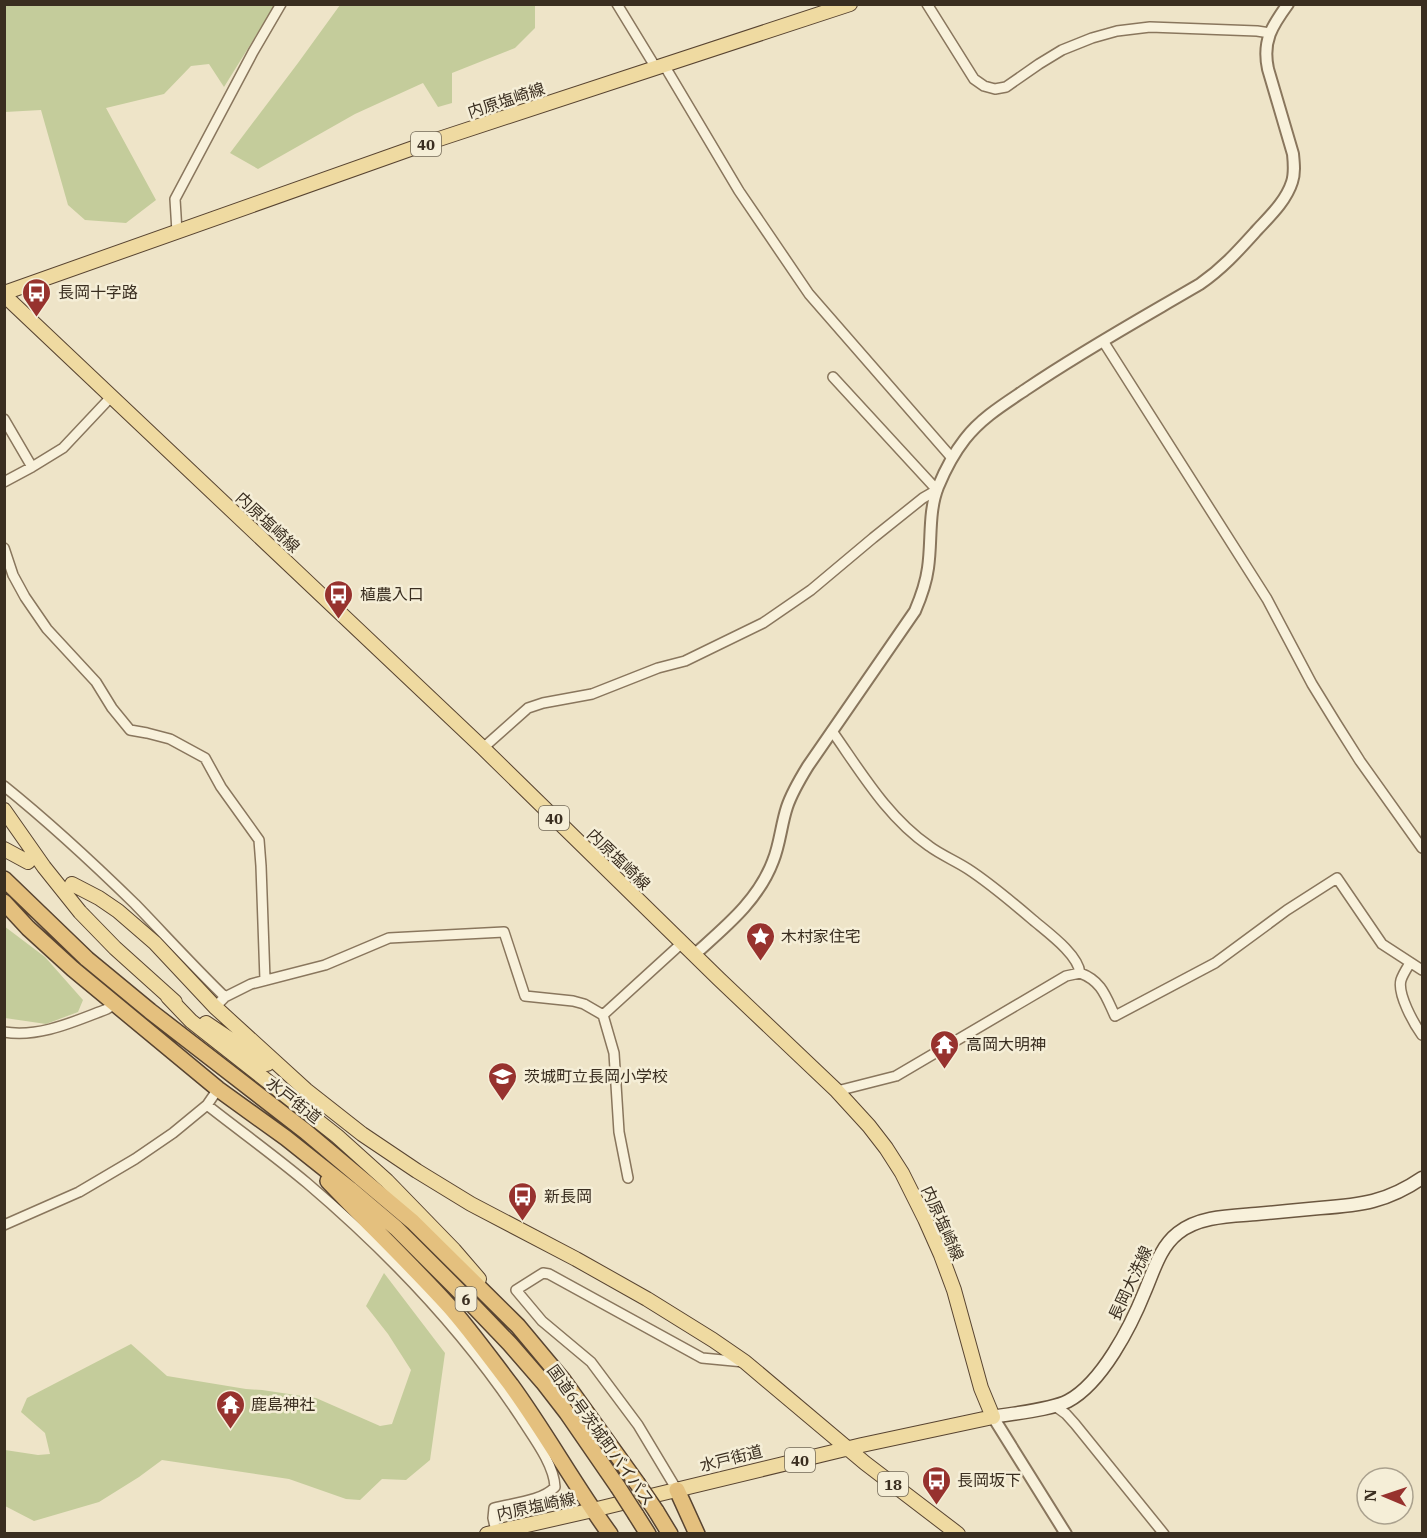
<svg xmlns="http://www.w3.org/2000/svg" width="1427" height="1538" font-family="'IBM Plex Serif','Noto Sans JP',serif">
<style>
.green{fill:#c4cc9b}
.lines{fill:none;stroke-linecap:round;stroke-linejoin:round}
.minor-casing{stroke:#89765d;stroke-width:12}
.tertiary-casing{stroke:#89765d;stroke-width:14}
.secondary-casing{stroke:#6b5740;stroke-width:15}
.primary-casing{stroke:#584431;stroke-width:16}
.trunk-casing{stroke:#584431;stroke-width:18}
.minor{stroke:#f8f1db;stroke-width:9}
.tertiary{stroke:#f8f1db;stroke-width:10}
.secondary{stroke:#f8f1db;stroke-width:12}
.primary{stroke:#efdaa1;stroke-width:14}
.trunk{stroke:#e4c07e;stroke-width:15}
.trunk-bridge-casing{stroke:#584431;stroke-width:18;stroke-linecap:butt}
.trunk-bridge{stroke:#e4c07e;stroke-width:15}
.labels{text-anchor:middle;dominant-baseline:central;stroke-width:5;stroke-linejoin:round;paint-order:stroke}
.shield{fill:#f5eed7;stroke:#726857;stroke-width:1.5}
.shield-label{font-size:15px;font-weight:bold;fill:#3a2e20}
.street-label{font-size:16px;fill:#3a2e20;stroke:#f5eed7}
.poi-label{font-size:16px;fill:#3a2e20;stroke:#f5eed7;text-anchor:start}
</style>
<rect width="100%" height="100%" fill="#eee4c8"/>
<!-- green -->
<path class="green" d="M 5,4 L 275,4 L 275,5 L 224,87 L 209,64 L 191,66 L 164,94 L 106,108 L 156,200 L 126,223 L 85,220 L 68,205 L 41,110 L 5,112 Z
M 340,5 L 535,5 L 535,28 L 515,48 L 452,73 L 452,103 L 438,107 L 423,83 L 355,114 L 258,169 L 230,153 L 298,63 Z
M 4,926 L 45,957 L 83,1000 L 78,1012 L 46,1024 L 5,1018 Z
M 384,1273 L 445,1353 L 430,1460 L 406,1480 L 382,1479 L 360,1500 L 346,1499 L 289,1479 L 162,1460 L 139,1477 L 99,1502 L 34,1521 L 5,1506 L 5,1450 L 38,1455 L 50,1454 L 45,1433 L 21,1412 L 27,1398 L 131,1344 L 167,1376 L 246,1389 L 262,1390 L 316,1398 L 380,1426 L 392,1424 L 411,1370 L 388,1334 L 366,1306 Z"/>
<g class="lines">
<defs>
<path id="minor" d="M 617,4 L 656,68
M 927,4 L 974,79 L 984,86 L 995,89 L 1006,87 L 1039,64 L 1062,50 L 1092,38 L 1117,31 L 1150,27 L 1257,31 L 1270,33
M 664,65 L 739,191 L 809,294 L 952,458
M 177,232 L 175,199 L 253,52 L 281,4
M 1103,341 L 1267,599 L 1312,684 L 1336,723 L 1360,761 L 1422,848
M 4,419 L 32,467 L 63,448 L 111,397
M 4,482 L 32,467
M 4,548 L 13,575 L 25,597 L 47,629 L 96,682 L 112,708 L 130,730 L 147,733 L 170,739 L 205,758 L 221,787 L 259,840 L 261,866 L 265,980
M 832,731 C 861,772 887,817 929,846 C 941,855 956,861 968,869 C 991,884 1012,902 1033,920 C 1047,932 1078,954 1080,973 C 1102,981 1106,997 1115,1016 L 1215,963 L 1287,910 L 1337,878 L 1382,944 L 1422,970
M 483,748 L 528,708 L 543,703 L 592,694 L 658,668 L 685,661 L 763,623 L 811,590 L 873,538 L 923,498 L 937,490 L 833,377
M 4,786 C 50,823 93,863 135,904 C 165,935 194,967 225,997
M 1410,963 C 1407,968 1403,974 1401,980 C 1397,994 1414,1024 1422,1035
M 215,1007 L 225,997 L 251,984 L 325,965 L 389,938 L 504,932 L 525,996 L 573,1001 L 584,1004 L 603,1015 L 682,943
M 603,1015 L 614,1053 L 619,1132 L 628,1178
M 4,1032 C 40,1038 75,1021 107,1009 L 115,1004
M 837,1091 L 896,1076 L 1066,976 L 1080,973
M 207,1105 C 240,1131 275,1156 307,1183 C 388,1252 463,1330 521,1418 C 533,1437 554,1464 555,1487 C 542,1501 513,1503 494,1508 L 493,1518 L 496,1531
M 4,1225 L 79,1192 L 135,1159 L 173,1133 L 207,1105 L 218,1089
M 1055,1406 L 1066,1414 L 1075,1424 L 1164,1534
M 677,1490 L 638,1425 L 591,1362 L 542,1321 L 516,1290 L 543,1273 L 549,1274 L 702,1358 L 744,1362"/>
<path id="tertiary" d="M 694,955 C 725,927 758,901 773,861 C 780,844 781,825 787,807 C 792,792 800,779 808,766 L 915,611 C 921,597 926,583 928,568 C 932,541 928,512 938,487 C 945,470 954,453 965,439 C 982,417 1006,403 1028,388 C 1084,350 1142,318 1200,284 C 1223,268 1238,251 1257,230 C 1270,216 1286,201 1292,182 C 1295,173 1294,164 1293,154 L 1268,69 C 1262,41 1272,26 1288,4
M 993,1417 L 1066,1534"/>
<path id="secondary" d="M 993,1417 C 1014,1413 1051,1410 1068,1401 C 1102,1383 1131,1326 1145,1291 C 1154,1270 1160,1247 1178,1233 C 1199,1216 1231,1216 1256,1214 C 1277,1212 1299,1210 1320,1208 C 1361,1205 1387,1202 1422,1178"/>
<path id="primary" d="M 4,293 L 433,141 L 850,4
M 4,295 L 483,748 L 719,979 L 837,1091 L 869,1126 L 886,1148 L 902,1173 L 925,1219 L 941,1255 L 954,1290 L 981,1388 L 993,1417 L 862,1445 L 593,1510 L 487,1534
M 4,810 L 44,867 L 80,912 L 115,948 L 175,1002
M 4,849 L 28,862
M 72,884 L 99,898 L 118,911 L 155,943 L 215,1007 L 306,1090 L 362,1134 L 417,1171 L 471,1204 L 576,1259 L 647,1299 L 713,1340 L 745,1362 L 865,1463 L 958,1534
M 168,997 L 191,1021 L 337,1136 L 387,1181 L 454,1250 L 479,1279
M 206,1023 L 267,1064"/>
<path id="trunk" d="M 4,879 L 87,959 L 150,1011 L 305,1131 L 413,1222 L 518,1326 L 563,1380 L 637,1483
M 4,902 L 28,928 L 73,969 L 218,1089 L 286,1138 L 350,1189 L 396,1228 L 462,1294 L 510,1344 L 543,1382 L 567,1413 L 618,1487
M 328,1181 C 368,1223 410,1263 449,1306 C 471,1331 491,1359 511,1385 C 546,1433 575,1486 610,1534
M 677,1490 L 697,1534
M 656,1511 L 670,1534
M 636,1515 L 648,1534"/>
</defs>
<!-- minor casing -->
<use href="#minor" class="minor-casing"/>
<!-- tertiary casing -->
<use href="#tertiary" class="tertiary-casing"/>
<!-- secondary casing -->
<use href="#secondary" class="secondary-casing"/>
<!-- primary casing -->
<use href="#primary" class="primary-casing"/>
<!-- trunk casing -->
<use href="#trunk" class="trunk-casing"/>
<!-- minor -->
<use href="#minor" class="minor"/>
<!-- tertiary -->
<use href="#tertiary" class="tertiary"/>
<!-- secondary -->
<use href="#secondary" class="secondary"/>
<!-- primary -->
<use href="#primary" class="primary"/>
<!-- trunk -->
<use href="#trunk" class="trunk"/>
<defs>
<path id="trunk-bridge" d="M 637,1483 L 656,1511
M 618,1487 L 636,1515"/>
</defs>
<!-- trunk-bridge casing -->
<use href="#trunk-bridge" class="trunk-bridge-casing"/>
<!-- trunk-bridge -->
<use href="#trunk-bridge" class="trunk-bridge"/>
</g>
<!-- icons -->
<defs>
<symbol id="bus-pin" viewBox="-11 -11 22 30"><path d="M0 17L-7.5 6A9.5 9.5 0 1 1 7.5 6Z" fill="#97322e" stroke="#f5eed7"/><path d="M-5-6H5V4H4V6H2V4H-2V6H-4V4H-5ZM-3.5-4V0h7V-4ZM-3.5 1.2v1.5H-2V1.2ZM2 1.2v1.5H3.5V1.2Z" fill="#fff"/></symbol>
<symbol id="sight-pin" viewBox="-11 -11 22 30"><path d="M0 17L-7.5 6A9.5 9.5 0 1 1 7.5 6Z" fill="#97322e" stroke="#f5eed7"/><path d="M0-6L1.8-2.2L6-1.7L2.9 1.2L3.7 5.4L0 3.3L-3.7 5.4L-2.9 1.2L-6-1.7L-1.8-2.2Z" fill="#fff"/></symbol>
<symbol id="temple-pin" viewBox="-11 -11 22 30"><path d="M0 17L-7.5 6A9.5 9.5 0 1 1 7.5 6Z" fill="#97322e" stroke="#f5eed7"/><path d="M0-6L5-2H3V0L6.5 2.5H4V6H1.5V3h-3V6H-4V2.5H-6.5L-3 0V-2H-5Z" fill="#fff"/></symbol>
<symbol id="school-pin" viewBox="-11 -11 22 30"><path d="M0 17L-7.5 6A9.5 9.5 0 1 1 7.5 6Z" fill="#97322e" stroke="#f5eed7"/><path d="M0-5L7-2L0 1L-7-2ZM-4 1L0 2.5L4 1V4Q0 6-4 4Z" fill="#fff"/></symbol>
</defs>
<g fill-rule="evenodd">
<use href="#bus-pin" x="20" y="276" width="33" height="45"/>
<use href="#bus-pin" x="322" y="578" width="33" height="45"/>
<use href="#sight-pin" x="744" y="920" width="33" height="45"/>
<use href="#temple-pin" x="928" y="1028" width="33" height="45"/>
<use href="#school-pin" x="486" y="1060" width="33" height="45"/>
<use href="#bus-pin" x="506" y="1180" width="33" height="45"/>
<use href="#temple-pin" x="214" y="1388" width="33" height="45"/>
<use href="#bus-pin" x="920" y="1464" width="33" height="45"/>
</g>
<g class="labels">
<!-- shield labels -->
<g class="shield">
<rect x="411" y="132" width="30" height="24" rx="4.5"/>
<rect x="539" y="806" width="30" height="24" rx="4.5"/>
<rect x="455.5" y="1287" width="21" height="24" rx="4.5"/>
<rect x="785" y="1448" width="30" height="24" rx="4.5"/>
<rect x="878" y="1472" width="30" height="24" rx="4.5"/>
</g>
<g class="shield-label">
<text x="426" y="144">40</text>
<text x="554" y="818">40</text>
<text x="466" y="1299">6</text>
<text x="800" y="1460">40</text>
<text x="893" y="1484">18</text>
</g>
<!-- street labels -->
<g class="street-label">
<text transform="translate(506 100) rotate(-18)">内原塩崎線</text>
<text transform="translate(268 522) rotate(43)">内原塩崎線</text>
<text transform="translate(619 859) rotate(44)">内原塩崎線</text>
<text transform="translate(294 1100) rotate(38)">水戸街道</text>
<text transform="translate(943 1223) rotate(66)">内原塩崎線</text>
<text transform="translate(1130 1283) rotate(-65)">長岡大洗線</text>
<text transform="translate(601 1435) rotate(54)">国道6号茨城町バイパス</text>
<text transform="translate(731 1458) rotate(-14)">水戸街道</text>
<text transform="translate(536 1506) rotate(-12)">内原塩崎線</text>
</g>
<!-- poi labels -->
<g class="poi-label">
<text x="58" y="292">長岡十字路</text>
<text x="360" y="594">植農入口</text>
<text x="781" y="936">木村家住宅</text>
<text x="966" y="1044">高岡大明神</text>
<text x="524" y="1076">茨城町立長岡小学校</text>
<text x="544" y="1196">新長岡</text>
<text x="251" y="1404">鹿島神社</text>
<text x="957" y="1480">長岡坂下</text>
</g>
</g>
<!-- border -->
<rect width="1427" height="1538" fill="none" stroke="#3a2e20" stroke-width="12"/>
<!-- north arrow -->
<g transform="translate(1385 1496) rotate(272)"><circle r="28" fill="#f5eed7" stroke="#aaa18e" stroke-width="1.5"/>
<path d="M0-4.5L10 22L0 15L-10 22Z" fill="#97322e"/>
<text y="-9" font-size="16" font-weight="bold" text-anchor="middle" fill="#3a2e20">N</text>
</g>
</svg>
